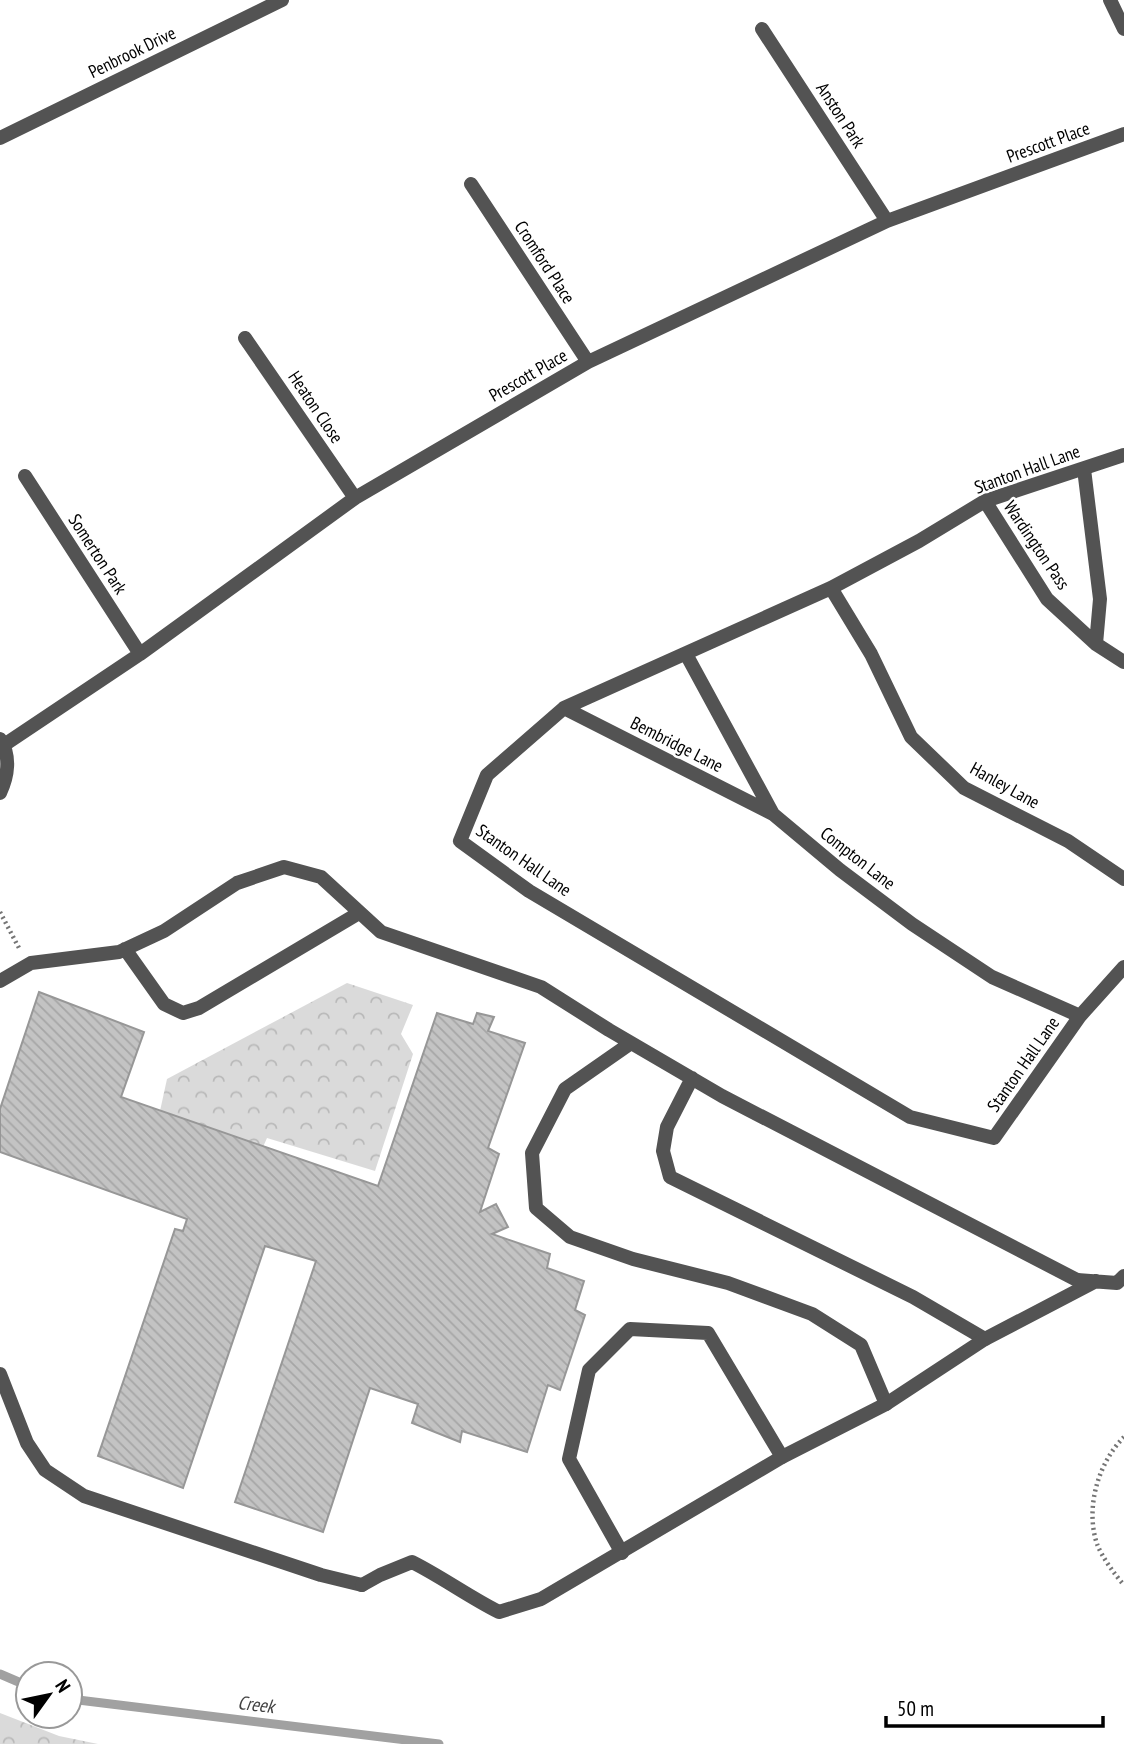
<svg xmlns="http://www.w3.org/2000/svg" width="1124" height="1744" font-family="'PT Sans Narrow',sans-serif">
<style>
.park{fill:url(#park-crowns)}
.lines{fill:none;stroke-linecap:round;stroke-linejoin:round}
.stream{stroke:#a1a1a1;stroke-width:9}
.building{fill:url(#building-back-hatch);stroke:#979797;stroke-width:2}
.path{stroke:#757575;stroke-width:4.5;stroke-dasharray:2 3.5;stroke-linecap:butt}
.service{stroke:#535353;stroke-width:14}
.minor{stroke:#535353;stroke-width:14}
.labels{text-anchor:middle;dominant-baseline:central;stroke-width:5;stroke-linejoin:round;paint-order:stroke}
.street-label{font-size:18px;fill:#000;stroke:#fff}
.water-label{font-size:19px;font-style:italic;fill:#424242;stroke:#fff}
</style>
<defs>
<pattern id="park-crowns" width="20" height="18" patternUnits="userSpaceOnUse" patternTransform="scale(1.75)"><rect width="20" height="18" fill="#dadada"/><path d="M2 6a3 3 0 1 1 6 0M12 15a3 3 0 1 1 6 0" fill="none" stroke="#b9b9b9"/></pattern>
<pattern id="building-back-hatch" width="6" height="6" patternUnits="userSpaceOnUse" patternTransform="scale(1.75)"><rect width="6" height="6" fill="#c3c3c3"/><path d="M-1 5l2 2M0 0l6 6M5-1l2 2" fill="none" stroke="#a6a6a6"/></pattern>
</defs>
<rect width="100%" height="100%" fill="#fff"/>
<!-- park -->
<path class="park" d="M 347,983 L 413,1005 L 401,1034 L 413,1054 L 375,1171 L 267,1138 L 263,1147 L 160,1111 L 167,1079 Z
M 0,1713 L 59,1736 L 98,1744 L 0,1744 Z"/>
<g class="lines">
<!-- stream -->
<path class="stream" d="M 0,1674 L 28,1686
M 70,1699 L 439,1744"/>
</g>
<!-- building -->
<path class="building" d="M 39,992 L 144,1032 L 121,1097 L 378,1186 L 437,1013 L 473,1024 L 477,1013 L 494,1017 L 488,1031 L 525,1043 L 488,1148 L 499,1154 L 480,1212 L 496,1204 L 508,1227 L 492,1234 L 550,1254 L 547,1268 L 584,1281 L 575,1310 L 585,1315 L 560,1390 L 548,1385 L 527,1452 L 462,1431 L 460,1442 L 412,1423 L 418,1404 L 370,1388 L 323,1532 L 235,1502 L 316,1261 L 265,1246 L 183,1488 L 98,1456 L 175,1229 L 183,1231 L 187,1219 L 0,1152 L 0,1109 Z"/>
<g class="lines">
<!-- path -->
<path class="path" d="M 0,912 L 19,948
M 1124,1437 C 1098,1463 1085,1508 1097,1544 C 1102,1557 1115,1575 1124,1585"/>
<!-- service -->
<path class="service" d="M 125,949 L 164,1004 L 183,1013 L 199,1008 L 359,913
M 0,981 L 31,963 L 119,952 L 164,931 L 237,883 L 284,867 L 321,877 L 381,932 L 541,987 L 609,1030 L 722,1096 L 1077,1280
M 631,1043 L 565,1089 L 532,1153 L 536,1208 L 570,1237 L 633,1259 L 728,1283 L 812,1314 L 861,1345 L 886,1404
M 692,1078 L 667,1127 L 663,1151 L 670,1177 L 913,1297 L 985,1339
M 0,1374 L 27,1443 L 45,1470 L 84,1496 L 321,1575 L 362,1585
M 622,1553 L 569,1459 L 589,1370 L 630,1329 L 708,1333 L 782,1457"/>
<!-- minor -->
<path class="minor" d="M 1110,0 L 1124,29
M 762,29 L 887,221
M 0,138 L 282,0
M 471,184 L 588,362
M 245,338 L 355,498
M 1124,455 L 985,501 L 919,541 L 831,588 L 564,708 L 487,775 L 460,841 L 529,891 L 910,1117 L 994,1138 L 1080,1016 L 1124,967
M 1084,469 L 1100,599 L 1096,644
M 25,476 L 140,654
M 985,501 L 1047,599 L 1096,644 L 1124,662
M 831,588 L 871,654 L 911,737 L 964,788 L 1068,841 L 1124,879
M 686,654 L 773,814 L 840,870 L 912,924 L 992,977 L 1080,1016
M 564,708 L 773,814
M 0,739 C 11,756 8,776 0,793
M 4,745 L 140,654 L 355,498 L 588,362 L 887,221 L 1124,134
M 1077,1280 L 1117,1283 L 1124,1276
M 362,1585 L 380,1575 L 412,1562 C 442,1577 469,1597 499,1612 L 541,1599 L 782,1457 L 886,1404 L 985,1339 L 1096,1281"/>
</g>
<g class="labels">
<!-- street labels -->
<g class="street-label">
<text transform="translate(132 52) rotate(-26)">Penbrook Drive</text>
<text transform="translate(841 115) rotate(57)">Anston Park</text>
<text transform="translate(1048 142) rotate(-20)">Prescott Place</text>
<text transform="translate(545 262) rotate(57)">Cromford Place</text>
<text transform="translate(528 375) rotate(-30)">Prescott Place</text>
<text transform="translate(316 407) rotate(56)">Heaton Close</text>
<text transform="translate(1027 469) rotate(-20)">Stanton Hall Lane</text>
<text transform="translate(1037 545) rotate(56)">Wardington Pass</text>
<text transform="translate(98 554) rotate(57)">Somerton Park</text>
<text transform="translate(677 744) rotate(27)">Bembridge Lane</text>
<text transform="translate(1005 785) rotate(29)">Hanley Lane</text>
<text transform="translate(858 858) rotate(38)">Compton Lane</text>
<text transform="translate(524 860) rotate(35)">Stanton Hall Lane</text>
<text transform="translate(1023 1064) rotate(-55)">Stanton Hall Lane</text>
</g>
<!-- water labels -->
<g class="water-label">
<text transform="translate(256 1704) rotate(7)">Creek</text>
</g>
</g>
<!-- north arrow -->
<g transform="translate(49 1695) rotate(57)"><circle r="33" fill="#ffffff" stroke="#999999" stroke-width="2"/>
<path d="M0-5L12 26L0 18L-12 26Z" fill="#000000"/>
<text y="-10" font-size="19" font-weight="bold" text-anchor="middle" fill="#000000">N</text>
</g>
<!-- scale -->
<path d="M886 1716v10h217v-10" fill="none" stroke="#000000" stroke-width="3.5"/>
<text x="897" y="1716" font-size="21" fill="#000000" stroke="#ffffff" stroke-width="5" paint-order="stroke">50 m</text>
</svg>
